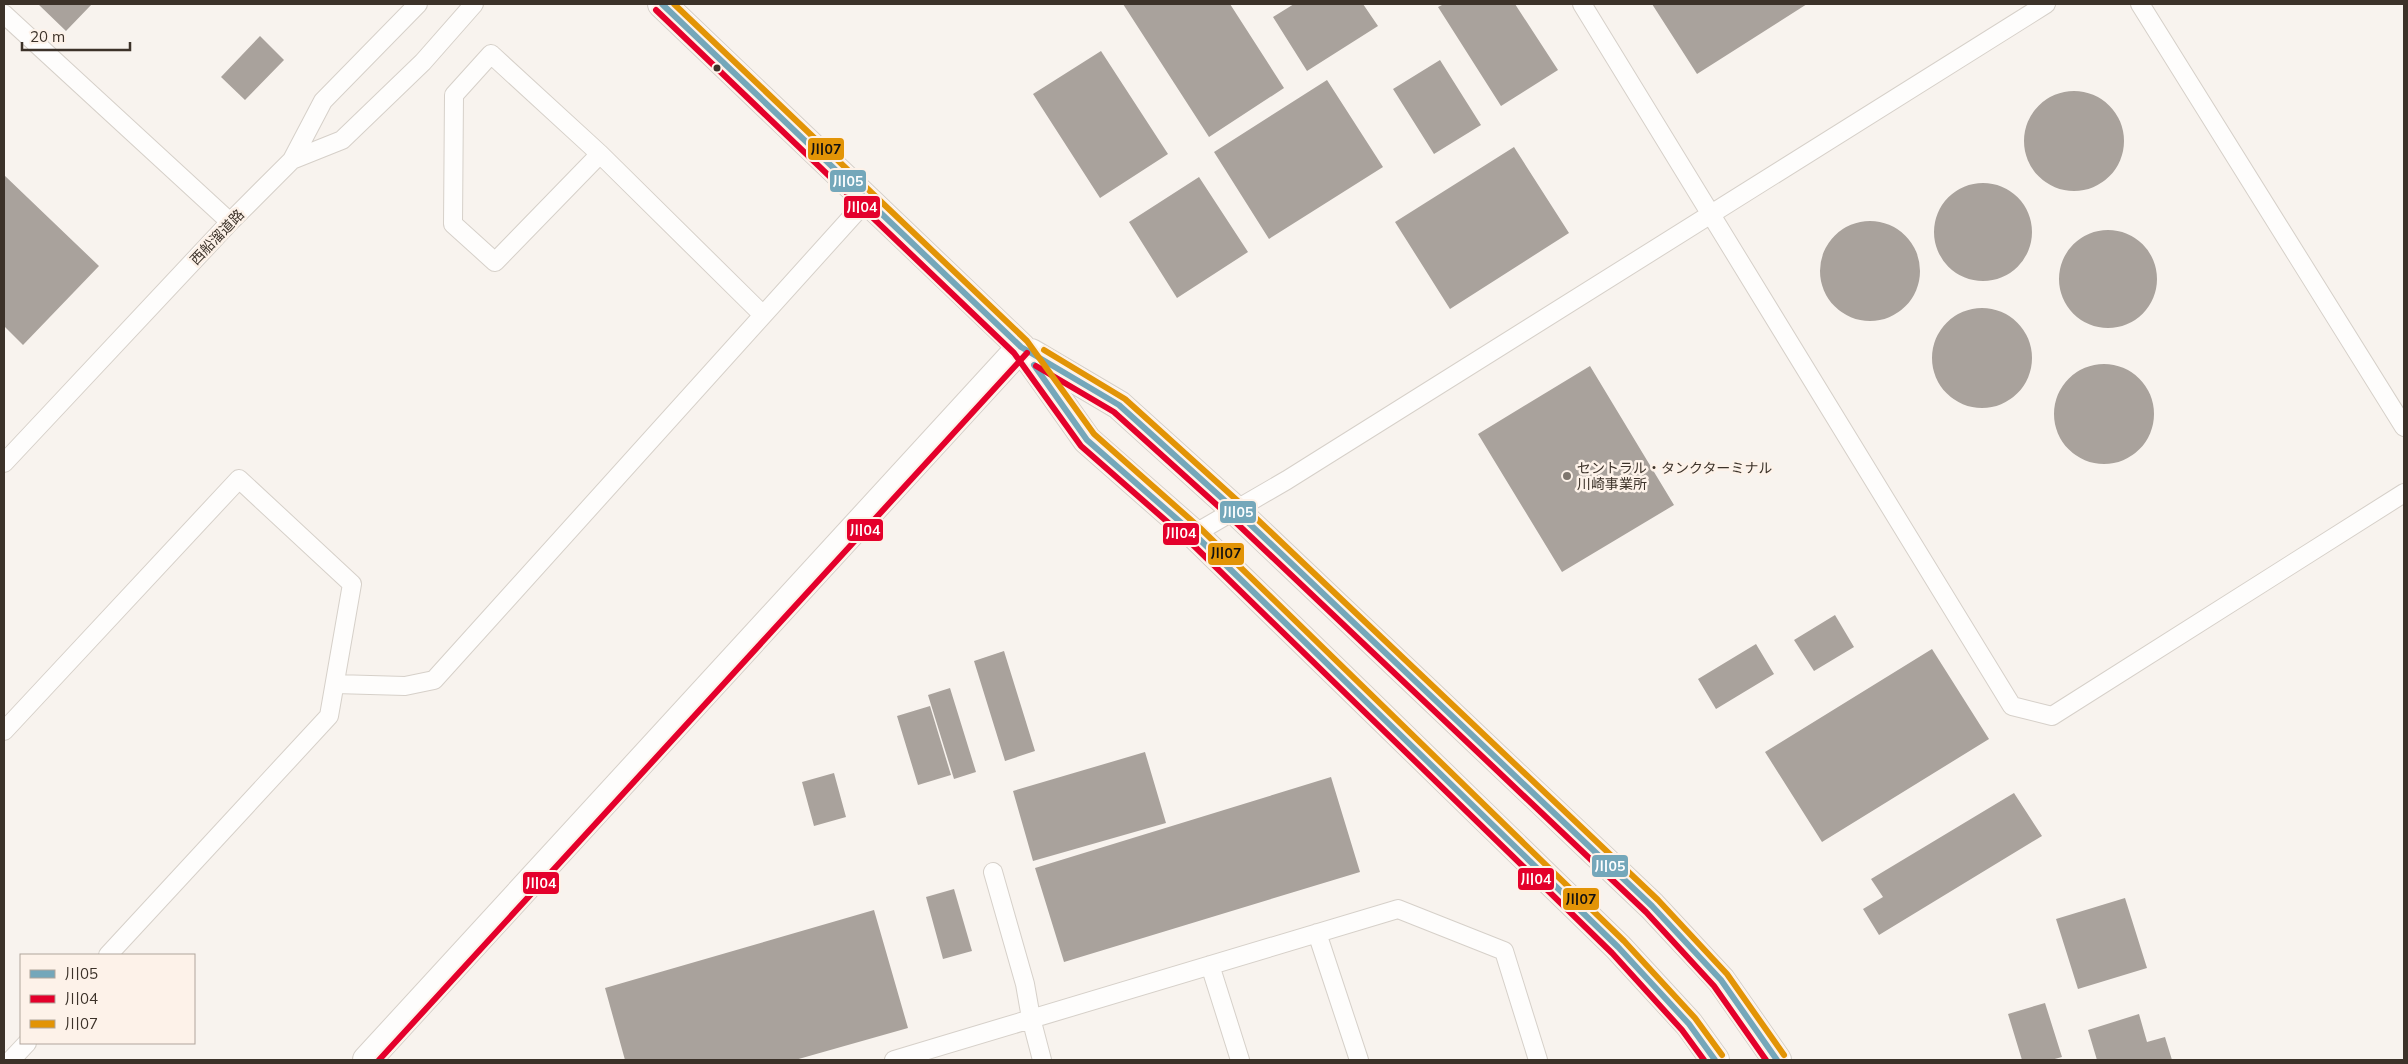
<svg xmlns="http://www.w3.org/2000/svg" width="2408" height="1064" font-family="Mulish,'Noto Sans JP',sans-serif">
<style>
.building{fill:#a9a29c}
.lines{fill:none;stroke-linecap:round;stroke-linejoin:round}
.lane-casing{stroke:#d6d0c9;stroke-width:20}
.secondary-casing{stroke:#d6d0c9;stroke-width:30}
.lane{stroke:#fefdfc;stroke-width:18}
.secondary{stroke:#fefdfc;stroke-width:28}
.bus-1-casing{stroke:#fdf2e9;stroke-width:10}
.bus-2-casing{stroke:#fdf2e9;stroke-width:10}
.bus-3-casing{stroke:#fdf2e9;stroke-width:10}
.bus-1{stroke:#74a7ba;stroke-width:6}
.bus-2{stroke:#e4002b;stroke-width:6}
.bus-3{stroke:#e29406;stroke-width:6}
.bus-dot{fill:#3c3229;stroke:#fdf2e9;stroke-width:2}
.poi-dot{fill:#7e766e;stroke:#fdf2e9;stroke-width:2}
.labels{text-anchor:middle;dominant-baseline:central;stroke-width:5;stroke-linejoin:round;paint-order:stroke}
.street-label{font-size:14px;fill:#3c3229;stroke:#fdf2e9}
.poi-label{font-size:14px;fill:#3c3229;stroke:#fdf2e9;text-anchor:start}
.line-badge{stroke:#fdf2e9;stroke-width:2}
.badge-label{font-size:14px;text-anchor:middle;font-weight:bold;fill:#fff}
.pale-badge-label{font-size:14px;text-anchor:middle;font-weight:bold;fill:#111}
</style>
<rect width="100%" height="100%" fill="#f8f3ee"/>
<!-- building -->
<path class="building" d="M 38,4 L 92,4 L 66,31 Z
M 1123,4 L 1230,4 L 1284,88 L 1209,137 Z
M 1294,4 L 1363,4 L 1378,26 L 1307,71 L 1273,17 Z
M 1444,4 L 1515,4 L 1558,70 L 1501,106 L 1438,7 Z
M 1652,4 L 1807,4 L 1697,74 Z
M 260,36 L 284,60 L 245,100 L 221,77 Z
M 1101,51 L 1168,154 L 1100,198 L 1033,94 Z
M 1440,60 L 1481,125 L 1434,154 L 1393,89 Z
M 1327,80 L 1383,167 L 1269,239 L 1214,152 Z
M2024 141a50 50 0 1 1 100 0a50 50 0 1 1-100 0Z
M 1514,147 L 1569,233 L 1450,309 L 1395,222 Z
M 4,175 L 99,266 L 23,345 L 4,326 Z
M 1199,177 L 1248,252 L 1177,298 L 1129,222 Z
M1934 232a49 49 0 1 1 98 0a49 49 0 1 1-98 0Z
M1820 271a50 50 0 1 1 100 0a50 50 0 1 1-100 0Z
M2059 279a49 49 0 1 1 98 0a49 49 0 1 1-98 0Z
M1932 358a50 50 0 1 1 100 0a50 50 0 1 1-100 0Z
M2054 414a50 50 0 1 1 100 0a50 50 0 1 1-100 0Z
M 1590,366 L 1674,505 L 1562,572 L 1478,434 Z
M 1835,615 L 1854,647 L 1814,671 L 1794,640 Z
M 1756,644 L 1774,674 L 1716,709 L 1698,679 Z
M 1932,649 L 1989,739 L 1822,842 L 1765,752 Z
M 1004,651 L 1035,751 L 1005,761 L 974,661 Z
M 950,688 L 976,772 L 954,779 L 928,695 Z
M 930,706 L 951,775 L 918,785 L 897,716 Z
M 1145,752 L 1166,823 L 1033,861 L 1013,791 Z
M 834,773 L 846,817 L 814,826 L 802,782 Z
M 1331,777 L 1360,872 L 1064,962 L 1035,868 Z
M 2014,793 L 2042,836 L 1879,935 L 1863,909 L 1883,897 L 1871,879 Z
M 954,889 L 972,951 L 943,959 L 926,897 Z
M 2125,898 L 2147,968 L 2078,989 L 2056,919 Z
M 874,910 L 908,1028 L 795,1060 L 625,1060 L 605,988 Z
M 2045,1003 L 2062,1057 L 2051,1060 L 2022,1060 L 2008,1014 Z
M 2139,1014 L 2147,1042 L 2165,1037 L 2172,1060 L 2097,1060 L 2088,1030 Z"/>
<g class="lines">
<defs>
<path id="lane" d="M 1582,4 L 2012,706 L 2052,716 L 2404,493
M 2140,4 L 2404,427
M 4,14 L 230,222
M 600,154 L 495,262 L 453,224 L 454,95 L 491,54 L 600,154 L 763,315
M 292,160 L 342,140 L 423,62 L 474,4
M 4,463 L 230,222 L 292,160 L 323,101 L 418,4
M 1194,534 L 1287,480 L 2046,4
M 335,684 L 405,686 L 434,680 L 867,200
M 4,731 L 239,479 L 352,584 L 329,716 L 108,955
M 993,872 L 1025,984 L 1031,1018 L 1042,1060
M 1317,933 L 1359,1060
M 1210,965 L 1240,1060
M 11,1060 L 27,1043
M 894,1060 L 1398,909 L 1504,951 L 1538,1060"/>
<path id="secondary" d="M 662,4 L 1021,347 L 1087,440 L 1194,534 L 1618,947 L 1689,1024 L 1715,1060
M 1031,353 L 1119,405 L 1234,509 L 1652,906 L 1721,980 L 1777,1060
M 367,1060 L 1021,347"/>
</defs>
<!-- lane casing -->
<use href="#lane" class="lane-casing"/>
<!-- secondary casing -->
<use href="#secondary" class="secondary-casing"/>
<!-- lane -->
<use href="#lane" class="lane"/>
<!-- secondary -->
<use href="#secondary" class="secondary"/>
<defs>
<path id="bus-1" d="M 662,4 L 1021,347 L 1119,405 L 1234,509 L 1652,906 L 1721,980 L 1777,1060
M 1034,365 L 1087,440 L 1194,534 L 1618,947 L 1689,1024 L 1715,1060"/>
<path id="bus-2" d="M 656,10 L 1014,353 L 1081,446 L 1188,540 L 1612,953 L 1682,1030 L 1704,1060
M 1036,366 L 1114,412 L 1228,515 L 1646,912 L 1714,986 L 1766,1060
M 379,1060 L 1027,353"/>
<path id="bus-3" d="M 674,4 L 1027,341 L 1094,434 L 1200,528 L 1624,941 L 1695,1018 L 1722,1055
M 1044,350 L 1125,399 L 1240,503 L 1658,900 L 1727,974 L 1784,1055"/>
</defs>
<!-- bus-1 casing -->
<use href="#bus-1" class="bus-1-casing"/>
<!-- bus-2 casing -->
<use href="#bus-2" class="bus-2-casing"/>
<!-- bus-3 casing -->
<use href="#bus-3" class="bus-3-casing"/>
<!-- bus-1 -->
<use href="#bus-1" class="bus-1"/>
<!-- bus-2 -->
<use href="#bus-2" class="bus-2"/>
<!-- bus-3 -->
<use href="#bus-3" class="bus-3"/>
</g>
<!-- markers -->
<circle class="bus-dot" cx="717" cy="68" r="4.5"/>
<circle class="poi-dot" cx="1567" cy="476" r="5"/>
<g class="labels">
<!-- street labels -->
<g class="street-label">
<text transform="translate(217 237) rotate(-46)">西船溜道路</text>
</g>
<!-- poi labels -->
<g class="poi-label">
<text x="1577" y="468">セントラル・タンクターミナル<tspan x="1577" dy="16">川崎事業所</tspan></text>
</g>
</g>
<g class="line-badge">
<rect x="807" y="137" width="38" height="24" rx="5" fill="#e29406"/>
<rect x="829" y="169" width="38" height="24" rx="5" fill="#74a7ba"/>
<rect x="843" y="195" width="38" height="24" rx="5" fill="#e4002b"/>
<rect x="1219" y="500" width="38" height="24" rx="5" fill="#74a7ba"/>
<rect x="846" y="518" width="38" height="24" rx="5" fill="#e4002b"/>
<rect x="1162" y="522" width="38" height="24" rx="5" fill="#e4002b"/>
<rect x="1207" y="542" width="38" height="24" rx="5" fill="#e29406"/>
<rect x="1591" y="854" width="38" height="24" rx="5" fill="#74a7ba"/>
<rect x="1517" y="867" width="38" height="24" rx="5" fill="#e4002b"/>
<rect x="522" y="871" width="38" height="24" rx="5" fill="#e4002b"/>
<rect x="1562" y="887" width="38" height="24" rx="5" fill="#e29406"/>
</g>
<g class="badge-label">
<text x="848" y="186">川05</text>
<text x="862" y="212">川04</text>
<text x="1238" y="517">川05</text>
<text x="865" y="535">川04</text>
<text x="1181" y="538">川04</text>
<text x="1610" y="871">川05</text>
<text x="1536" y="884">川04</text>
<text x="541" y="888">川04</text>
</g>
<g class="pale-badge-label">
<text x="826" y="154">川07</text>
<text x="1226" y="558">川07</text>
<text x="1581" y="904">川07</text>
</g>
<!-- border -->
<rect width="2408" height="1064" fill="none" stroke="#3c3229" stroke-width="10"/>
<!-- legend -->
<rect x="20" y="954" width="175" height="90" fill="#fdf2e9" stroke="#b0a59c"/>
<rect x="30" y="970" width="25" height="8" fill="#74a7ba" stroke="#b0a59c"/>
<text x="65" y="979" font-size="15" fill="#3c3229">川05</text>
<rect x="30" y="995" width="25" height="8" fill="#e4002b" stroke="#b0a59c"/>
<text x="65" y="1004" font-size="15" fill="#3c3229">川04</text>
<rect x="30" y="1020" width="25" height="8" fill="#e29406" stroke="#b0a59c"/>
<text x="65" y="1029" font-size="15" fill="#3c3229">川07</text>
<!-- scale -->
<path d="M22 42v8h108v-8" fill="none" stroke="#3c3229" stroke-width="2.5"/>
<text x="30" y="42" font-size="15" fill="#3c3229" stroke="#fdf2e9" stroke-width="4" paint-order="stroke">20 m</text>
</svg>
